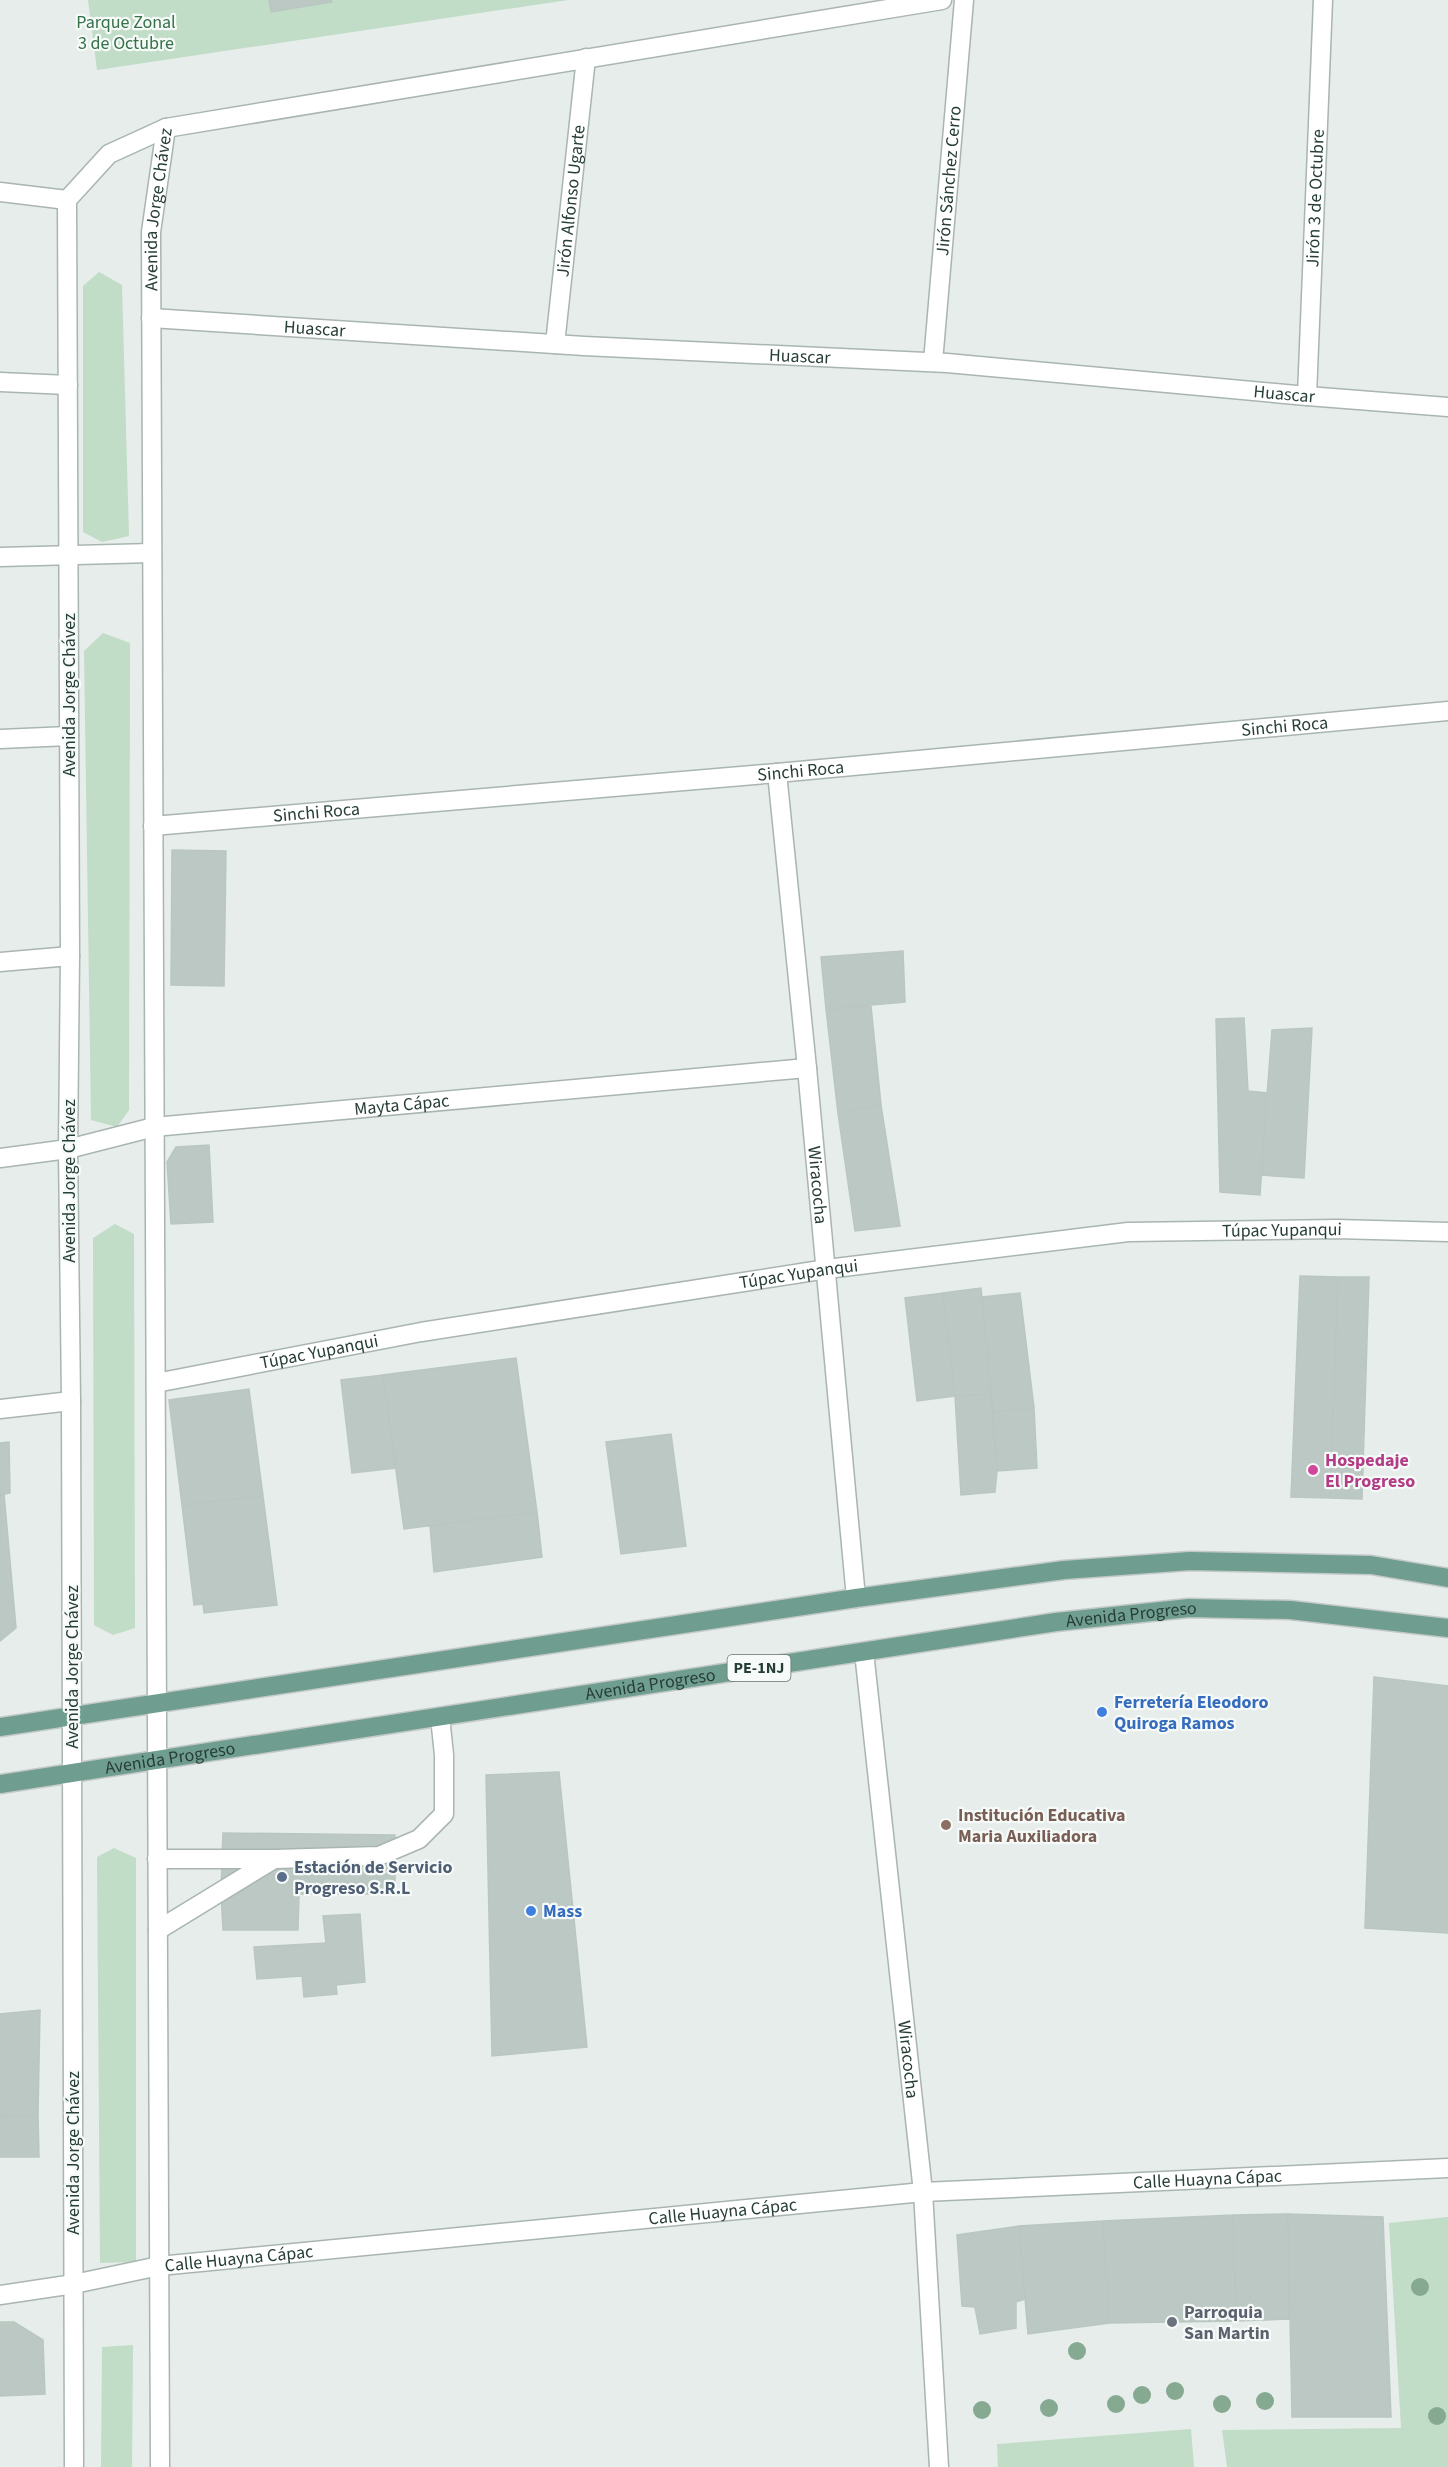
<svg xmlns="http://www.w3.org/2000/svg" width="1448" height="2467" font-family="'Source Sans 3',sans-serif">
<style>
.green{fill:#c1dcc7}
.building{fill:#bcc8c3;stroke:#b9c7c0;stroke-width:1.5}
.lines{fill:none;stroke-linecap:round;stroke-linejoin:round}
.service-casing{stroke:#a9b5b0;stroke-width:21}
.minor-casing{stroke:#a9b5b0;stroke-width:21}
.tertiary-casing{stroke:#a9b5b0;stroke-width:21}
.primary-casing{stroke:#c3c9c7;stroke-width:21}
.service{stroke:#fff;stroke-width:18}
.minor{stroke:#fff;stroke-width:18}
.tertiary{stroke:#fff;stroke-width:18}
.primary{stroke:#6f9e90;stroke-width:18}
.tree{fill:#85a991}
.hotel-dot{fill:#d1479c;stroke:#f6faf8;stroke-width:2}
.shop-dot{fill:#3f7fe0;stroke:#f6faf8;stroke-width:2}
.education-dot{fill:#8d6e63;stroke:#f6faf8;stroke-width:2}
.service-dot{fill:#5c6f8a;stroke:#f6faf8;stroke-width:2}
.worship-dot{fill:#6b7280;stroke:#f6faf8;stroke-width:2}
.labels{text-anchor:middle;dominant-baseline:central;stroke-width:4.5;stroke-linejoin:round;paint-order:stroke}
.shield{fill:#f6faf8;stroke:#657670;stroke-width:1.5}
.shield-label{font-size:16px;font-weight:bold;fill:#273e36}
.park-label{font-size:18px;fill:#357149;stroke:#f6faf8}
.street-label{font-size:18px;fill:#273e36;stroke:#f6faf8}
.hotel-label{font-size:18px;font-weight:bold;fill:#b23c85;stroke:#f6faf8;text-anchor:start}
.shop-label{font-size:18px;font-weight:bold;fill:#366cbe;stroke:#f6faf8;text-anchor:start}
.education-label{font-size:18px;font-weight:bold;fill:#785e54;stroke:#f6faf8;text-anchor:start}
.service-label{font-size:18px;font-weight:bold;fill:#4e5e75;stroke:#f6faf8;text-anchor:start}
.worship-label{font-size:18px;font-weight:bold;fill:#5b616d;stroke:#f6faf8;text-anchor:start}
</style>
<rect width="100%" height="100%" fill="#e6edea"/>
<!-- green -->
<path class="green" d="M 88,0 L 568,0 L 97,70 Z
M 99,272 L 122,285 L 129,536 L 102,542 L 83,532 L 83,286 Z
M 103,633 L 130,643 L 129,1110 L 117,1127 L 91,1120 L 84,651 Z
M 115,1224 L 134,1234 L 135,1628 L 113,1635 L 94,1625 L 93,1238 Z
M 114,1848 L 136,1858 L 136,2262 L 100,2263 L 97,1857 Z
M 1448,2217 L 1448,2467 L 1227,2467 L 1222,2430 L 1401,2428 L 1389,2223 Z
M 133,2345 L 132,2467 L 101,2467 L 102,2347 Z
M 1191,2429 L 1194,2467 L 998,2467 L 997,2444 Z"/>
<!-- building -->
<path class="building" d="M 269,0 L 331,0 L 332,2 L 271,12 Z
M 172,850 L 226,851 L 224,986 L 171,985 Z
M 903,951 L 905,1002 L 826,1009 L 821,957 Z
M 871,1006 L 881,1105 L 838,1113 L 826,1009 Z
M 1244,1018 L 1248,1091 L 1267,1093 L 1260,1195 L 1220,1192 L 1216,1019 Z
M 1312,1028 L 1304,1178 L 1261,1175 L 1272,1030 Z
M 881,1105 L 900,1226 L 855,1231 L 838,1113 Z
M 209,1145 L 213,1222 L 171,1224 L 167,1162 L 176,1147 Z
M 1300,1276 L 1338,1277 L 1330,1498 L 1291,1497 Z
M 1338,1277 L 1369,1277 L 1362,1499 L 1330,1498 Z
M 981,1288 L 991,1394 L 955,1396 L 943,1293 Z
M 943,1293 L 955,1396 L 917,1401 L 905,1298 Z
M 1020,1293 L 1034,1408 L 993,1412 L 982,1297 Z
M 516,1358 L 537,1512 L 404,1529 L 383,1375 Z
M 383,1375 L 396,1468 L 352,1473 L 341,1380 Z
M 249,1389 L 263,1496 L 182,1505 L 169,1400 Z
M 991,1394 L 997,1471 L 995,1492 L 961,1495 L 955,1396 Z
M 1034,1408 L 1037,1468 L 997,1471 L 993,1412 Z
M 671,1434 L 686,1546 L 621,1554 L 606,1442 Z
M 9,1442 L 10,1493 L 0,1495 L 0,1443 Z
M 4,1494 L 16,1628 L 0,1641 L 0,1495 Z
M 263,1496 L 277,1605 L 204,1613 L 203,1604 L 194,1605 L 182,1505 Z
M 537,1512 L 542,1557 L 434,1572 L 430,1526 Z
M 1374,1677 L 1448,1686 L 1448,1933 L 1365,1928 Z
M 559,1772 L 587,2047 L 492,2056 L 486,1775 Z
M 223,1833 L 395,1835 L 395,1894 L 299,1894 L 298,1930 L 223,1930 L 221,1892 Z
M 360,1914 L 365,1982 L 336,1985 L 337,1994 L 304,1997 L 302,1976 L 257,1979 L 254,1947 L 326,1943 L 323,1916 Z
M 40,2010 L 38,2115 L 0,2116 L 0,2014 Z
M 38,2115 L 39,2157 L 0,2157 L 0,2116 Z
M 1288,2214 L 1383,2217 L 1391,2417 L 1292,2417 Z
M 1288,2214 L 1289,2319 L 1236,2321 L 1233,2215 Z
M 1233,2215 L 1236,2321 L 1109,2323 L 1103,2221 Z
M 1103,2221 L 1109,2323 L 1028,2334 L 1019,2226 Z
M 1019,2226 L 1025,2299 L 1016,2302 L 1016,2328 L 980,2334 L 975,2307 L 962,2306 L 957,2235 Z
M 0,2322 L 14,2322 L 43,2340 L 45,2394 L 0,2396 Z"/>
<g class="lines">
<defs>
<path id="service" d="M 157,1859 L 275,1859 L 379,1856 L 419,1839 L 444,1814 L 444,1755 L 440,1717
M 158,1930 L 274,1859"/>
<g id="minor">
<path d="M 166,128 L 942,0"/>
<path d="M 0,192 L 67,200"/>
<path id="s1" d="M 151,318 L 584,346 L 947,363 L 1307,396 L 1448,407"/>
<path id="s2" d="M 555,344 L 586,58"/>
<path id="s3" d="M 933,362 L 964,0"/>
<path d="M 0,382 L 68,385"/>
<path id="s4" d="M 1307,396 L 1323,0"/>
<path d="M 0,557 L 152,553"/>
<path d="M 0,739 L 69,736"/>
<path id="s5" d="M 777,773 L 807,1068 L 856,1598"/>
<path id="s6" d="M 153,826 L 777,773 L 1448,711"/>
<path d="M 0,962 L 70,956"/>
<path id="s7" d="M 0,1158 L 68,1149 L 154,1127 L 807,1068"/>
<path id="s8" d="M 156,1383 L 421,1332 L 827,1269 L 1128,1232 L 1337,1229 L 1448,1232"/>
<path d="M 0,1409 L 71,1401"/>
<path id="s9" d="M 864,1652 L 923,2192 L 939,2467"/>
<path id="s10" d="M 0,2295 L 74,2284 L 159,2266 L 923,2192 L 1448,2168"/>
</g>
<g id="tertiary">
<path d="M 74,2467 L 71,1401 L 68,1149 L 70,956 L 67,200 L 109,154 L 166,128"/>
<path id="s11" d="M 160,2467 L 151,232 L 166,128"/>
</g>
<g id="primary">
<path d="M 0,1727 L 856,1598 L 1064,1570 L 1190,1561 L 1371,1565 L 1448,1578"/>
<path id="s12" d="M 0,1784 L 1056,1622 L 1189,1608 L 1290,1610 L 1448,1628"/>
</g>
</defs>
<!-- service casing -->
<use href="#service" class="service-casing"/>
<!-- minor casing -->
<use href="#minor" class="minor-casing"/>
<!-- tertiary casing -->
<use href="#tertiary" class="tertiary-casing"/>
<!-- primary casing -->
<use href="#primary" class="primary-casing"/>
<!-- service -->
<use href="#service" class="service"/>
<!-- minor -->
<use href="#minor" class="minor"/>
<!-- tertiary -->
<use href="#tertiary" class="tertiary"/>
<!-- primary -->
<use href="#primary" class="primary"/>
</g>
<!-- trees -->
<g class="tree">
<circle cx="1420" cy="2287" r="9"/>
<circle cx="1077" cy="2351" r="9"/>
<circle cx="1175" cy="2391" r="9"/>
<circle cx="1142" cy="2395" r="9"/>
<circle cx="1265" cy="2401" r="9"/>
<circle cx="1116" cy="2404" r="9"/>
<circle cx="1222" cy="2404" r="9"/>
<circle cx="1049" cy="2408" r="9"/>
<circle cx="982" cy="2410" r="9"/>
<circle cx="1437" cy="2416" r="9"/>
</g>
<!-- markers -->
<circle class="hotel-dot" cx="1313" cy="1470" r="6"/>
<g class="shop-dot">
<circle cx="1102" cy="1712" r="6"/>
<circle cx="531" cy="1911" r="6"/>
</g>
<circle class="education-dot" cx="946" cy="1825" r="6"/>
<circle class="service-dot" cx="282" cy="1877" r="6"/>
<circle class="worship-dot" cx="1172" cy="2322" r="6"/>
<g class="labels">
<!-- shield labels -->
<rect class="shield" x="727.5" y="1655" width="63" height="26" rx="4.5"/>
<g class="shield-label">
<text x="759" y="1668">PE-1NJ</text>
</g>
<!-- park labels -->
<g class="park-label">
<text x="126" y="22">Parque Zonal<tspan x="126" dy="21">3 de Octubre</tspan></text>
</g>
<!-- street labels -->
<g class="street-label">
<text stroke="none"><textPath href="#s3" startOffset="182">Jirón Sánchez Cerro</textPath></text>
<text stroke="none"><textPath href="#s4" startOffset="198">Jirón 3 de Octubre</textPath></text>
<text stroke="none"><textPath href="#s2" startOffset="144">Jirón Alfonso Ugarte</textPath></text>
<text stroke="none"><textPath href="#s11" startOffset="2258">Avenida Jorge Chávez</textPath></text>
<text stroke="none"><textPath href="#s1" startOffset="164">Huascar</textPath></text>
<text stroke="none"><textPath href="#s1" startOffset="650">Huascar</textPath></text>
<text stroke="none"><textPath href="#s1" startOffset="1136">Huascar</textPath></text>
<text transform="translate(69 695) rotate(-90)">Avenida Jorge Chávez</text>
<text stroke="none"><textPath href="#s6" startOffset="1136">Sinchi Roca</textPath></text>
<text stroke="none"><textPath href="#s6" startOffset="650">Sinchi Roca</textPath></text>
<text stroke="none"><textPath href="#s6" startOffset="164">Sinchi Roca</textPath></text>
<text stroke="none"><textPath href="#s7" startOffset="406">Mayta Cápac</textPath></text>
<text transform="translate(69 1181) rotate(-90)">Avenida Jorge Chávez</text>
<text stroke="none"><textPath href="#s5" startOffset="414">Wiracocha</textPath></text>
<text stroke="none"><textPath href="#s8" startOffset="1138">Túpac Yupanqui</textPath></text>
<text stroke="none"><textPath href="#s8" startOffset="652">Túpac Yupanqui</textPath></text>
<text stroke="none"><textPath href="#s8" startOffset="166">Túpac Yupanqui</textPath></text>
<text stroke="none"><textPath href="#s12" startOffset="1144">Avenida Progreso</textPath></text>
<text transform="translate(72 1667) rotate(-90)">Avenida Jorge Chávez</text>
<text stroke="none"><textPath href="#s12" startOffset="658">Avenida Progreso</textPath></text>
<text stroke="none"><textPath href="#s12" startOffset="172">Avenida Progreso</textPath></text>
<text stroke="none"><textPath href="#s9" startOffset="410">Wiracocha</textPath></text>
<text transform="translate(73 2153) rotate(-90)">Avenida Jorge Chávez</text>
<text stroke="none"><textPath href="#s10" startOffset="1214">Calle Huayna Cápac</textPath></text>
<text stroke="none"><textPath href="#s10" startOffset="728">Calle Huayna Cápac</textPath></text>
<text stroke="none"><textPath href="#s10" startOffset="242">Calle Huayna Cápac</textPath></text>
</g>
<!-- hotel labels -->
<g class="hotel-label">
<text x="1325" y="1460">Hospedaje<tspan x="1325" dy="21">El Progreso</tspan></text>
</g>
<!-- shop labels -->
<g class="shop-label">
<text x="1114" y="1702">Ferretería Eleodoro<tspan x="1114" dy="21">Quiroga Ramos</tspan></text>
<text x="543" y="1911">Mass</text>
</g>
<!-- education labels -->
<g class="education-label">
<text x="958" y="1815">Institución Educativa<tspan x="958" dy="21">Maria Auxiliadora</tspan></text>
</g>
<!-- service labels -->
<g class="service-label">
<text x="294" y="1867">Estación de Servicio<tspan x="294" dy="21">Progreso S.R.L</tspan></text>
</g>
<!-- worship labels -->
<g class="worship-label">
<text x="1184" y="2312">Parroquia<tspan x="1184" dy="21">San Martin</tspan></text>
</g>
</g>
</svg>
